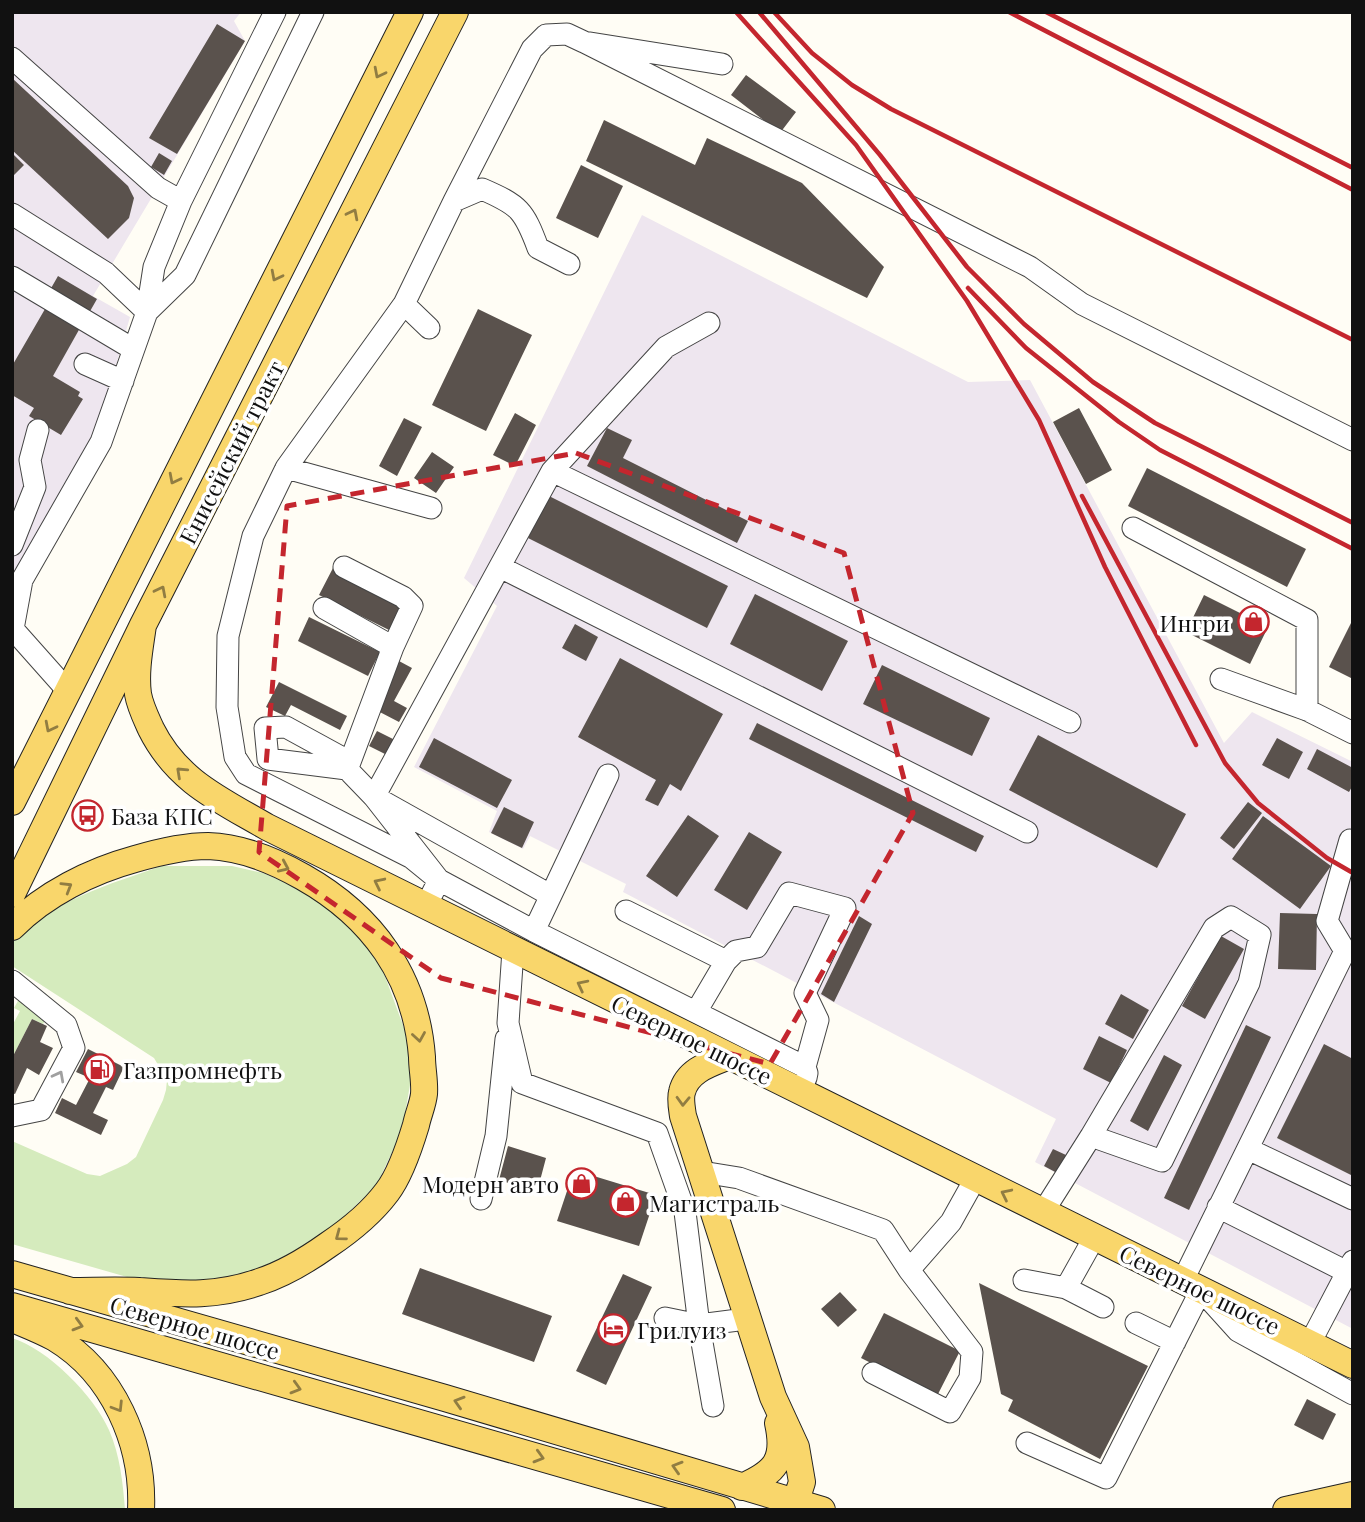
<svg xmlns="http://www.w3.org/2000/svg" width="1365" height="1522" font-family="'Playfair Display',serif">
<style>
.industrial{fill:#eee6ef}
.green{fill:#d5ebbd}
.building{fill:#5a524d}
.lines{fill:none;stroke-linecap:round;stroke-linejoin:round}
.minor-casing{stroke:#444;stroke-width:23}
.major-casing{stroke:#222;stroke-width:28}
.minor{stroke:#fff;stroke-width:21}
.major{stroke:#f9d66b;stroke-width:26}
.rail{stroke:#c4262e;stroke-width:4.5}
.oneway{stroke:#917d42}
.oneway2{stroke:#a0a0a0}
.marked{fill:none;stroke:#c4262e;stroke-width:5;stroke-dasharray:14 9;stroke-linejoin:round}
.labels{text-anchor:middle;dominant-baseline:central;stroke-width:7;stroke-linejoin:round;paint-order:stroke}
.street-label{font-size:23px;fill:#111;stroke:#fff}
.poi-label{font-size:23px;fill:#111;stroke:#fff;text-anchor:start}
</style>
<rect width="100%" height="100%" fill="#fffdf5"/>
<!-- industrial -->
<path class="industrial" d="M 12,12 L 241,12 L 234,21 L 245,41 L 93,296 L 130,317 L 96,435 L 12,580 Z
M 642,215 L 968,382 L 1030,380 L 1224,743 L 1252,712 L 1353,762 L 1353,1329 L 1035,1162 L 1056,1119 L 623,892 L 626,884 L 530,836 L 523,849 L 489,832 L 497,811 L 414,767 L 497,606 L 464,578 Z"/>
<!-- green -->
<path class="green" d="M 162,866 L 232,866 L 263,873 L 300,889 L 333,911 L 364,938 L 382,968 L 407,1036 L 411,1079 L 405,1114 L 396,1144 L 376,1186 L 315,1244 L 235,1279 L 180,1286 L 127,1277 L 12,1244 L 12,1141 L 87,1174 L 100,1176 L 127,1164 L 136,1157 L 163,1100 L 166,1090 L 167,1080 L 154,1058 L 12,966 L 12,942 C 50,901 110,884 162,866 Z
M 19,999 L 46,1019 L 43,1024 L 32,1019 L 12,1058 L 12,1026 L 20,1011 L 14,1008 Z
M 12,1338 C 48,1349 94,1396 109,1430 C 120,1455 123,1483 125,1510 L 12,1510 Z"/>
<!-- building -->
<path class="building" d="M 217,24 L 245,41 L 177,154 L 149,138 Z
M 746,75 L 796,112 L 780,133 L 731,95 Z
M 12,78 L 128,186 L 134,198 L 129,218 L 108,239 L 12,150 Z
M 604,120 L 695,165 L 707,138 L 802,183 L 884,267 L 867,298 L 586,161 Z
M 12,153 L 24,165 L 12,177 Z
M 159,153 L 172,161 L 164,175 L 151,167 Z
M 581,165 L 623,186 L 598,238 L 556,218 Z
M 58,276 L 97,299 L 89,313 L 50,290 Z
M 45,309 L 80,328 L 53,376 L 80,392 L 78,396 L 83,399 L 61,435 L 29,416 L 34,408 L 12,395 L 12,366 Z
M 478,309 L 532,335 L 486,431 L 432,405 Z
M 1079,408 L 1112,470 L 1086,484 L 1053,422 Z
M 515,413 L 536,425 L 515,466 L 493,455 Z
M 404,418 L 422,427 L 397,476 L 379,466 Z
M 607,428 L 632,440 L 623,458 L 748,521 L 737,543 L 587,466 Z
M 432,452 L 454,467 L 436,493 L 414,478 Z
M 1147,468 L 1306,549 L 1287,587 L 1128,506 Z
M 549,496 L 728,586 L 707,628 L 528,538 Z
M 333,568 L 404,605 L 391,631 L 319,595 Z
M 755,594 L 848,641 L 822,691 L 730,644 Z
M 1204,595 L 1268,627 L 1250,664 L 1186,632 Z
M 309,617 L 380,652 L 368,676 L 298,641 Z
M 1353,619 L 1353,679 L 1329,667 Z
M 575,624 L 598,637 L 586,661 L 562,648 Z
M 620,658 L 723,714 L 681,791 L 670,784 L 658,806 L 645,800 L 656,780 L 578,737 Z
M 399,661 L 412,668 L 394,701 L 407,708 L 399,722 L 374,709 Z
M 882,665 L 990,718 L 972,756 L 863,704 Z
M 279,682 L 347,716 L 340,730 L 291,705 L 285,716 L 266,707 Z
M 757,723 L 984,836 L 976,852 L 749,739 Z
M 377,731 L 397,741 L 389,756 L 369,746 Z
M 1038,735 L 1186,814 L 1157,868 L 1009,790 Z
M 434,738 L 512,780 L 497,808 L 419,767 Z
M 1277,738 L 1303,752 L 1289,779 L 1262,765 Z
M 1317,749 L 1353,768 L 1353,785 L 1349,792 L 1307,769 Z
M 1248,802 L 1262,813 L 1234,849 L 1220,838 Z
M 504,807 L 534,822 L 522,848 L 491,833 Z
M 688,815 L 719,836 L 677,897 L 646,876 Z
M 1263,816 L 1331,866 L 1300,909 L 1232,859 Z
M 749,832 L 782,852 L 747,910 L 714,890 Z
M 1280,913 L 1317,914 L 1316,970 L 1278,969 Z
M 859,916 L 872,924 L 834,1002 L 821,994 Z
M 1221,936 L 1244,949 L 1205,1019 L 1182,1006 Z
M 1121,994 L 1149,1010 L 1133,1039 L 1105,1024 Z
M 32,1019 L 47,1026 L 40,1042 L 53,1048 L 39,1075 L 27,1068 L 15,1094 L 12,1093 L 12,1058 Z
M 1246,1025 L 1271,1037 L 1189,1210 L 1164,1198 Z
M 1099,1036 L 1127,1050 L 1111,1083 L 1083,1069 Z
M 1324,1044 L 1353,1059 L 1353,1176 L 1277,1138 Z
M 88,1049 L 124,1067 L 113,1090 L 106,1087 L 93,1113 L 108,1120 L 101,1135 L 55,1113 L 62,1098 L 76,1105 L 90,1078 L 76,1072 Z
M 1164,1055 L 1182,1065 L 1148,1131 L 1130,1121 Z
M 508,1146 L 546,1158 L 537,1192 L 499,1180 Z
M 1053,1149 L 1066,1155 L 1057,1173 L 1044,1166 Z
M 574,1170 L 656,1195 L 639,1246 L 557,1221 Z
M 420,1268 L 552,1316 L 534,1362 L 402,1314 Z
M 623,1274 L 652,1287 L 606,1385 L 576,1371 Z
M 979,1283 L 1148,1366 L 1100,1459 L 1008,1411 L 1013,1400 L 1001,1394 Z
M 840,1292 L 857,1310 L 838,1327 L 821,1309 Z
M 884,1313 L 960,1351 L 937,1396 L 861,1358 Z
M 1307,1399 L 1336,1414 L 1323,1440 L 1294,1425 Z"/>
<g class="lines">
<defs>
<path id="minor" d="M 584,42 L 1030,267 L 1082,304 L 1353,440
M 12,58 L 158,188 L 181,201
M 454,201 L 532,49 L 546,35 L 567,34 L 584,42 L 722,64
M 12,214 L 106,273 L 147,312
M 12,277 L 133,349
M 404,304 L 429,328
M 147,312 L 154,267 L 181,201 L 275,12
M 85,364 L 123,381
M 286,468 L 404,304 L 454,201 L 482,189 C 519,205 524,210 538,248 L 569,264
M 552,471 L 1070,722
M 1133,528 L 1307,620 L 1307,710
M 12,545 L 35,487 L 30,460 L 38,430
M 344,567 L 403,597 L 412,606 L 393,647
M 500,567 L 1027,832
M 324,608 L 393,647 L 350,762
M 12,628 L 68,691
M 13,629 L 22,580 L 101,442 L 147,312 L 185,275 L 313,12
M 1221,679 L 1307,710 L 1353,733
M 347,769 L 350,762 L 286,727 L 265,728 L 268,759 L 347,769 L 374,797 L 439,880 L 534,931 L 805,1067
M 374,797 L 552,471 L 666,347 L 709,323
M 382,801 L 550,895
M 426,906 L 439,880 L 412,858 L 246,774 L 235,757 L 227,707 L 228,636 L 253,536 L 286,468 L 431,508
M 626,911 L 726,961
M 534,931 L 608,775
M 513,950 L 508,1023 L 522,1083 L 657,1133 L 685,1212 L 699,1325 L 713,1406
M 12,981 L 66,1025 L 74,1048 L 41,1110 L 12,1116
M 696,1012 L 726,961 L 736,951 L 757,947 L 789,893 L 845,908 L 805,993 L 818,1020 L 805,1067 L 807,1073 L 806,1078
M 1248,1149 L 1353,1199
M 702,1172 L 739,1178 L 883,1230 L 909,1270 L 972,1352 L 970,1378 L 950,1412 L 873,1373
M 481,1199 L 496,1136 L 506,1039
M 1218,1207 L 1347,1272
M 1043,1212 L 1091,1136 L 1214,928 L 1231,917 L 1260,935 L 1249,983 L 1162,1161 L 1091,1136
M 909,1270 L 951,1222 L 975,1179
M 1024,1280 L 1066,1288 L 1103,1307
M 1183,1280 L 1345,951 L 1327,921 L 1350,840 L 1353,841
M 1066,1288 L 1094,1238
M 665,1318 L 699,1325 L 746,1319
M 1136,1323 L 1175,1342
M 1310,1343 L 1353,1261
M 1027,1443 L 1106,1478 L 1201,1290 L 1238,1331 L 1353,1394"/>
<path id="major" d="M 143,625 C 140,647 135,671 138,694 C 140,706 146,718 151,729 C 177,781 219,799 267,827 L 1353,1365
M 12,802 L 410,12
M 12,894 L 143,625 L 455,12
M 12,927 C 45,894 91,871 135,859 C 159,852 183,846 208,846 C 240,847 275,861 303,877 C 372,916 416,976 422,1057 C 422,1069 425,1082 424,1094 C 423,1104 418,1115 416,1125 C 410,1145 400,1175 387,1192 C 372,1212 349,1231 328,1245 C 307,1260 284,1274 259,1282 C 216,1297 182,1294 139,1291 C 116,1290 93,1291 70,1291
M 727,1057 C 709,1064 687,1071 682,1092 C 680,1099 682,1109 683,1116 L 773,1397 L 796,1447 L 802,1482 L 793,1510
M 12,1274 L 445,1398 L 822,1510
M 12,1306 L 722,1510
M 20,1322 C 32,1327 44,1332 55,1338 C 113,1373 144,1443 141,1510
M 742,1487 C 776,1472 786,1460 778,1423
M 1286,1510 L 1353,1495"/>
</defs>
<!-- minor casing -->
<use href="#minor" class="minor-casing"/>
<!-- major casing -->
<use href="#major" class="major-casing"/>
<!-- minor -->
<use href="#minor" class="minor"/>
<!-- major -->
<use href="#major" class="major"/>
<!-- rail -->
<path class="rail" d="M 736,12 L 856,145 L 967,301 L 1039,420 L 1105,567 L 1196,745
M 759,12 L 880,155 L 967,267 L 1024,324 L 1093,382 L 1155,423 L 1353,523
M 774,12 L 812,53 L 852,85 L 891,109 L 1353,340
M 1009,12 L 1353,190
M 1046,12 L 1353,168
M 968,288 L 1026,348 L 1119,422 L 1160,450 L 1353,549
M 1082,496 L 1225,763 L 1258,803 L 1327,858 L 1353,873"/>
</g>
<!-- one-way arrows -->
<defs><path id="oneway-chevron" d="M-2-3.5L2.5 0L-2 3.5" fill="none" stroke-width="1.6" stroke-linecap="round" stroke-linejoin="round" transform="scale(1.75)"/></defs>
<g class="oneway">
<use href="#oneway-chevron" transform="translate(379 73) rotate(117)"/>
<use href="#oneway-chevron" transform="translate(353 214) rotate(-63)"/>
<use href="#oneway-chevron" transform="translate(276 276) rotate(117)"/>
<use href="#oneway-chevron" transform="translate(174 479) rotate(117)"/>
<use href="#oneway-chevron" transform="translate(161 591) rotate(-63)"/>
<use href="#oneway-chevron" transform="translate(50 727) rotate(117)"/>
<use href="#oneway-chevron" transform="translate(181 772) rotate(-137)"/>
<use href="#oneway-chevron" transform="translate(284 867) rotate(24)"/>
<use href="#oneway-chevron" transform="translate(379 883) rotate(-154)"/>
<use href="#oneway-chevron" transform="translate(67 887) rotate(-31)"/>
<use href="#oneway-chevron" transform="translate(582 985) rotate(-153)"/>
<use href="#oneway-chevron" transform="translate(419 1037) rotate(81)"/>
<use href="#oneway-chevron" transform="translate(683 1101) rotate(92)"/>
<use href="#oneway-chevron" transform="translate(1006 1194) rotate(-154)"/>
<use href="#oneway-chevron" transform="translate(340 1236) rotate(143)"/>
<use href="#oneway-chevron" transform="translate(78 1325) rotate(16)"/>
<use href="#oneway-chevron" transform="translate(296 1388) rotate(16)"/>
<use href="#oneway-chevron" transform="translate(459 1402) rotate(-163)"/>
<use href="#oneway-chevron" transform="translate(118 1407) rotate(58)"/>
<use href="#oneway-chevron" transform="translate(539 1457) rotate(16)"/>
<use href="#oneway-chevron" transform="translate(677 1467) rotate(-163)"/>
</g>
<use class="oneway2" href="#oneway-chevron" transform="translate(59 1076) rotate(-62)"/>
<!-- marked area -->
<path class="marked" d="M 576,453 L 844,553 L 913,813 L 770,1064 L 441,978 L 259,852 L 287,506 Z"/>
<!-- icons -->
<defs>
<symbol id="shop-ring" viewBox="-11 -11 22 22"><circle r="9.5" fill="#fff" stroke="#c4262e" stroke-width="1.5"/><path d="M-5-2.5h2.3a2.7 3.5 0 0 1 5.4 0H5L5.5 6h-11ZM-1.5-2.5h3a1.5 2.3 0 0 0-3 0Z" fill="#c4262e"/></symbol>
<symbol id="bus-ring" viewBox="-11 -11 22 22"><circle r="9.5" fill="#fff" stroke="#c4262e" stroke-width="1.5"/><path d="M-5-6H5V4H4V6H2V4H-2V6H-4V4H-5ZM-3.5-4V0h7V-4ZM-3.5 1.2v1.5H-2V1.2ZM2 1.2v1.5H3.5V1.2Z" fill="#c4262e"/></symbol>
<symbol id="fuel-ring" viewBox="-11 -11 22 22"><circle r="9.5" fill="#fff" stroke="#c4262e" stroke-width="1.5"/><path d="M-5.5-6h7V0h2V4h1.3V-2.5L3-4.5l.8-.8L6-3V5H2.5V1h-1V6h-7ZM-4.2-4.7v3.2H.2V-4.7Z" fill="#c4262e"/></symbol>
<symbol id="hotel-ring" viewBox="-11 -11 22 22"><circle r="9.5" fill="#fff" stroke="#c4262e" stroke-width="1.5"/><path d="M-6-4.5h1.5V1H6V5H4.5V3h-9V5H-6ZM-4 0a1.8 1.8 0 1 1 3.6 0ZM.5 0V-2.5h3Q6-2.5 6 0Z" fill="#c4262e"/></symbol>
</defs>
<g fill-rule="evenodd">
<use href="#shop-ring" x="1236" y="604" width="35" height="35"/>
<use href="#bus-ring" x="70" y="798" width="35" height="35"/>
<use href="#fuel-ring" x="82" y="1052" width="35" height="35"/>
<use href="#shop-ring" x="564" y="1166" width="35" height="35"/>
<use href="#shop-ring" x="608" y="1184" width="35" height="35"/>
<use href="#hotel-ring" x="596" y="1312" width="35" height="35"/>
</g>
<g class="labels">
<!-- street labels -->
<g class="street-label">
<text transform="translate(231 452) rotate(-63)">Енисейский тракт</text>
<text transform="translate(692 1039) rotate(26)">Северное шоссе</text>
<text transform="translate(1200 1289) rotate(26)">Северное шоссе</text>
<text transform="translate(195 1327) rotate(16)">Северное шоссе</text>
</g>
<!-- poi labels -->
<g class="poi-label">
<text x="1230" y="622" text-anchor="end">Ингри</text>
<text x="111" y="815">База КПС</text>
<text x="123" y="1069">Газпромнефть</text>
<text x="559" y="1183" text-anchor="end">Модерн авто</text>
<text x="649" y="1202">Магистраль</text>
<text x="637" y="1329">Грилуиз</text>
</g>
</g>
<!-- border -->
<rect width="1365" height="1522" fill="none" stroke="#111111" stroke-width="28"/>
</svg>
